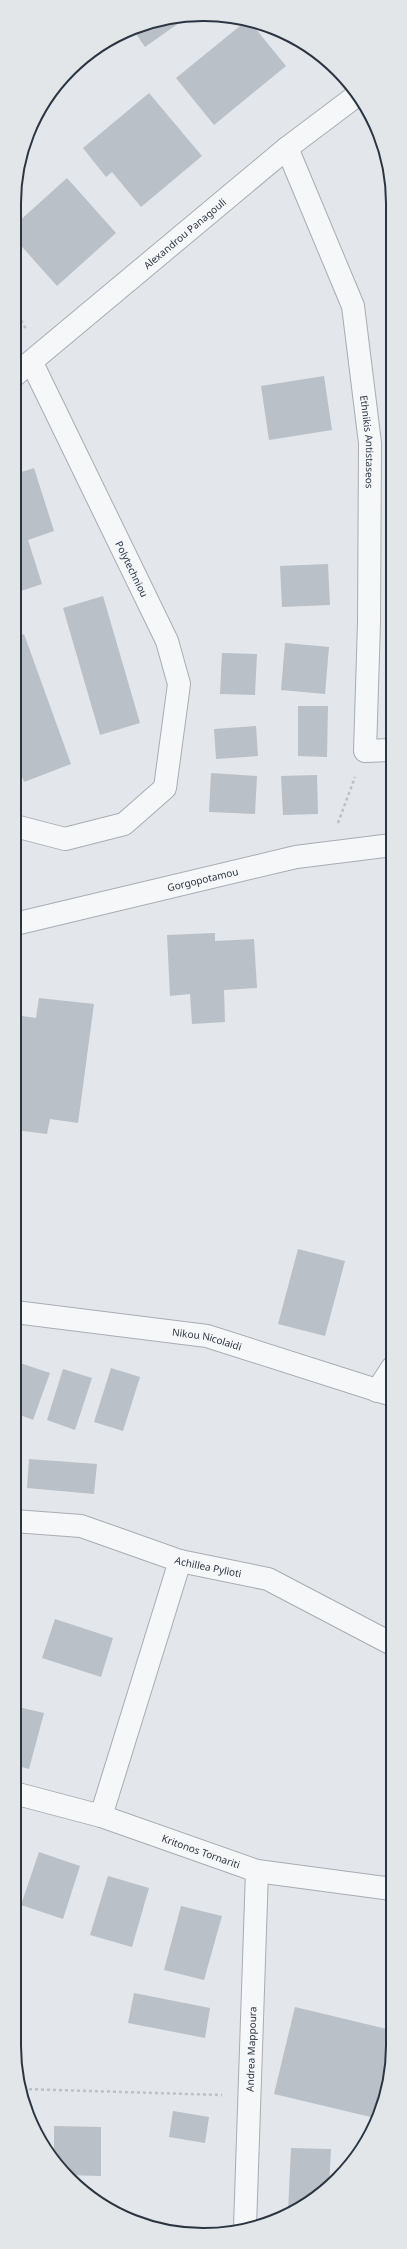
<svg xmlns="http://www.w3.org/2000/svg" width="407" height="2249" font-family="'Noto Sans',sans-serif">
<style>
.building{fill:#bac0c7}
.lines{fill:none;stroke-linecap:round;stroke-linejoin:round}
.minor-casing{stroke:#a8adb4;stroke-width:24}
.path{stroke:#bcc1c6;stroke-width:2.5;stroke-dasharray:3 3;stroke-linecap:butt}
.minor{stroke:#f5f7f9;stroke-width:22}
.labels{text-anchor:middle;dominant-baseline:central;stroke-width:3;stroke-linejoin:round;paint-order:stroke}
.street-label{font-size:10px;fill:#2b3542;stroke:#f2f5f8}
.rim{fill:none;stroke:#2b3542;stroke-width:2}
</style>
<rect width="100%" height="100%" fill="#e3e6ea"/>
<!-- building -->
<path class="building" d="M 186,18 L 145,47 L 134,31 L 154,21 Z
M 246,21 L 251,23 L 286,66 L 214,125 L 176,78 Z
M 149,93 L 202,156 L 141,207 L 112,172 L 106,177 L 83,148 Z
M 67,178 L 116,233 L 57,286 L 16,240 L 16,224 Z
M 324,376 L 332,430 L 269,440 L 261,386 Z
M 34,468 L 54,531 L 28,540 L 42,584 L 15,593 L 15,474 Z
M 328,564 L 330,605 L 282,607 L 280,566 Z
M 103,596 L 140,723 L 100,735 L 63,608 Z
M 24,634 L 71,764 L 24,782 L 15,758 L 15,638 Z
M 285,643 L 329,647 L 325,694 L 281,690 Z
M 222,653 L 257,654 L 255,695 L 220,694 Z
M 298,706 L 328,706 L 327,757 L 298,756 Z
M 256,726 L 258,756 L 216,759 L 214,729 Z
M 211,773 L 257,776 L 255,814 L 209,812 Z
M 317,775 L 318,814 L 283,815 L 281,776 Z
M 215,933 L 215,941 L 254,939 L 257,988 L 224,990 L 225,1022 L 192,1024 L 190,994 L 170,996 L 167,935 Z
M 39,998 L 94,1004 L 78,1123 L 50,1119 L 47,1134 L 15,1130 L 15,1015 L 36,1018 Z
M 298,1249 L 345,1261 L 325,1336 L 278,1324 Z
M 20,1363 L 50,1373 L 33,1420 L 15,1413 L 15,1379 Z
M 111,1368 L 140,1377 L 123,1431 L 94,1422 Z
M 63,1369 L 92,1378 L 75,1430 L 47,1420 Z
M 29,1459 L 97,1464 L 94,1494 L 27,1488 Z
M 55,1619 L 113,1638 L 101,1677 L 42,1658 Z
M 14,1706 L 44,1713 L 29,1769 L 14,1765 Z
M 39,1852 L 80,1866 L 63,1919 L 21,1905 Z
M 108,1876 L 149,1888 L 132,1947 L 90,1935 Z
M 181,1906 L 222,1916 L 204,1980 L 164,1970 Z
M 134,1993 L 210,2008 L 205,2038 L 128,2023 Z
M 295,2007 L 391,2030 L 391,2055 L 375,2118 L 274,2094 Z
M 173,2111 L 209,2117 L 205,2143 L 169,2137 Z
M 54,2126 L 101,2127 L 101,2176 L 67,2175 L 54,2156 Z
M 291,2148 L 331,2149 L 329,2187 L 288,2211 Z"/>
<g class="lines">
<defs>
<g id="minor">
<path id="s1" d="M 287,148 L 353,306 L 370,443 L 369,623 L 365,751 L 392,750"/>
<path id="s2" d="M 15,375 L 287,148 L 356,96"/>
<path d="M 15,826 L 65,839 L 124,824 L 165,788 L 179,684 L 167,641 L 32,363"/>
<path id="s3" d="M 15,924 L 296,857 L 392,845"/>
<path id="s4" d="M 15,1312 L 207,1336 L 392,1395"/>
<path d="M 377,1391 L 392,1368"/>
<path id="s5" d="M 14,1521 L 81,1526 L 180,1561 L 268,1579 L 392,1644"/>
<path id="s6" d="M 14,1793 L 101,1816 L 257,1871 L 392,1889"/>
<path d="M 101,1816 L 180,1561"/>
<path id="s7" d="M 245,2227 L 257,1871"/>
</g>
</defs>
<!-- minor casing -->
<use href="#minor" class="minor-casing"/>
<!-- path -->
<path class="path" d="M 15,310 L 26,329
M 338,823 L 355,777
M 23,2089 L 222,2095"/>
<!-- minor -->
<use href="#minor" class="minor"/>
</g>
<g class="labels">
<!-- street labels -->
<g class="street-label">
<text stroke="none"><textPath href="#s2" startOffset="221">Alexandrou Panagouli</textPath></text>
<text stroke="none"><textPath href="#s1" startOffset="308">Ethnikis Antistaseos</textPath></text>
<text transform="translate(132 569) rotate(64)">Polytechniou</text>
<text stroke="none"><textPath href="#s3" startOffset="193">Gorgopotamou</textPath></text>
<text stroke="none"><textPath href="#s4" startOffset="194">Nikou Nicolaidi</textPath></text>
<text stroke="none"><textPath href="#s5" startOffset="201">Achillea Pylioti</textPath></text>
<text stroke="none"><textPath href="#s6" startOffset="196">Kritonos Tornariti</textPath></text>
<text stroke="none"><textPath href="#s7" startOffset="178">Andrea Mappoura</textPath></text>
</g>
</g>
<!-- crop -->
<path d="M0 0H407V2249H0ZM203 21H204A182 182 0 0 1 386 203V2046A182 182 0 0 1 204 2228H203A182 182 0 0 1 21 2046V203A182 182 0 0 1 203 21Z" fill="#e2e6e9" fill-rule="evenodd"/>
<path class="rim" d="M203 21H204A182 182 0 0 1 386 203V2046A182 182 0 0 1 204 2228H203A182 182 0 0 1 21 2046V203A182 182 0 0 1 203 21Z"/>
</svg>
